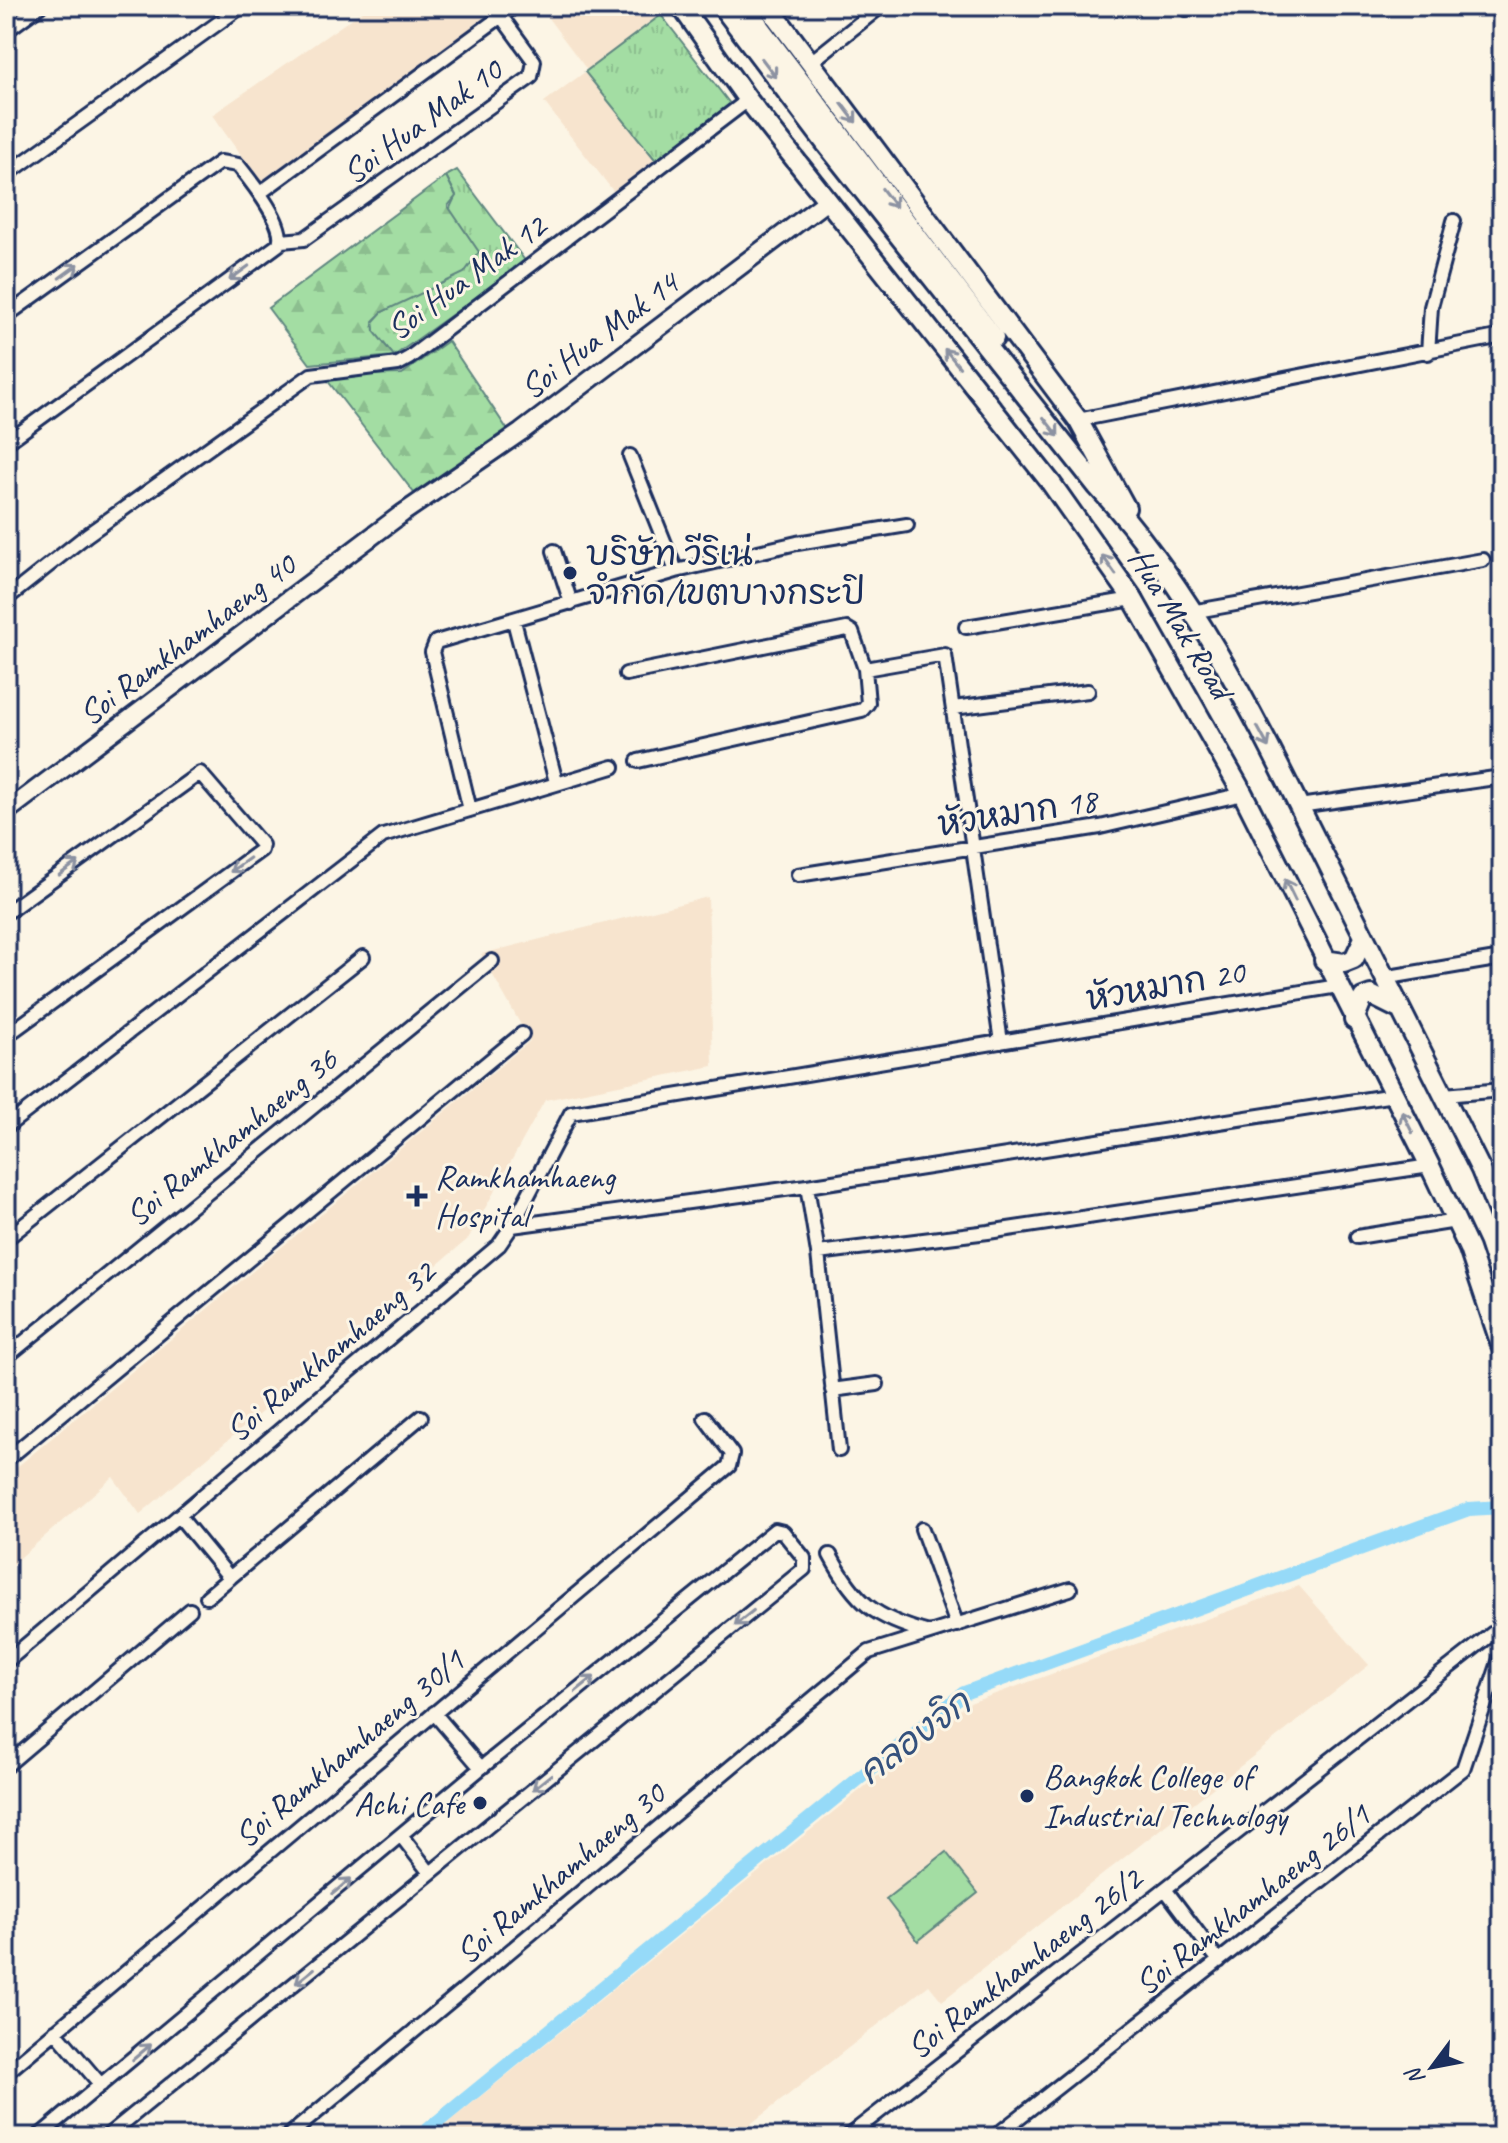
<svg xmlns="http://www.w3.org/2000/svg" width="1508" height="2143" font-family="Caveat,'Playpen Sans Thai',sans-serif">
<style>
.built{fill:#f7e4ce}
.grass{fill:url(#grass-tufts);stroke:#5f8680;stroke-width:2}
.forest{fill:url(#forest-firs);stroke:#5f8680;stroke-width:2}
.pitch{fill:#a3dda3;stroke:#5f8680;stroke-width:2}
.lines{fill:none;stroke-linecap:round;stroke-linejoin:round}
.canal{stroke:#96daf8;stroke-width:14}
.minor-casing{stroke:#1b2f5e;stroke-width:18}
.tertiary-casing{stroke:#1b2f5e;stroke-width:22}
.secondary-casing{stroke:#1b2f5e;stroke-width:24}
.primary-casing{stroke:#1b2f5e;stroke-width:26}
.minor{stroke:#fcf5e5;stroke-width:12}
.tertiary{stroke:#fcf5e5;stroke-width:16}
.secondary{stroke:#fcf5e5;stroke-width:18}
.primary{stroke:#fcf5e5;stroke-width:20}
.oneway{stroke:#8c92a2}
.poi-dot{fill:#1b2f5e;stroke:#fcf5e5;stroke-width:3}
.labels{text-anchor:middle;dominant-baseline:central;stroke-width:6;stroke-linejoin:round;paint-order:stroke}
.street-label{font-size:34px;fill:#1b2f5e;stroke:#fcf5e5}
.poi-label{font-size:34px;fill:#1b2f5e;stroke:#fcf5e5;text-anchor:start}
.water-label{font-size:36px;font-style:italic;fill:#34517d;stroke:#fcf5e5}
</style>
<defs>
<pattern id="grass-tufts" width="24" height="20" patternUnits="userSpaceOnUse" patternTransform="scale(2)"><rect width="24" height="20" fill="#a3dda3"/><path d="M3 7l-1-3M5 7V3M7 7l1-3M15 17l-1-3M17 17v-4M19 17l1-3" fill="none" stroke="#8cbe8f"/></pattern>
<pattern id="forest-firs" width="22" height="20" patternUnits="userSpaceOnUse" patternTransform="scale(2)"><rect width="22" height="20" fill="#a3dda3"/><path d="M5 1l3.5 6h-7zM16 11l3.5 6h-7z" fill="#8cbe8f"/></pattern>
</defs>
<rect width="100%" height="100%" fill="#fcf5e5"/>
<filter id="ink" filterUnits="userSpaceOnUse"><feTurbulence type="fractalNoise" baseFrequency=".0125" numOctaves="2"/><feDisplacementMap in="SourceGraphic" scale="16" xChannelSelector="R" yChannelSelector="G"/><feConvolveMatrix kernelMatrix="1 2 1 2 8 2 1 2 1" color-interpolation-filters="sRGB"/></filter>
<g filter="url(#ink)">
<!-- built -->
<path class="built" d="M 370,6 L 503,6 L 260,182 L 212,115 Z
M 539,6 L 655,6 L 661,15 L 587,70 Z
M 585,72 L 658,163 L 617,196 L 544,102 Z
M 708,897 L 713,1066 L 545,1100 L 468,1239 L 140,1514 L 113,1477 L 6,1570 L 6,1476 L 530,1041 L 481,954 Z
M 1299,1586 L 1369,1665 L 942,2001 L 929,1985 L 734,2137 L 430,2137 L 967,1704 Z"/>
<!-- grass -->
<path class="grass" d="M 661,15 L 731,105 L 658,163 L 585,72 Z
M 457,170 L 526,262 L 394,356 L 374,331 L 373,322 L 382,312 L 408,298 L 456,195 L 446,176 Z"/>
<!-- forest -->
<path class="forest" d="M 446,176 L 456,196 L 448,206 L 479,252 L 464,273 L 382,312 L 373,321 L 374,331 L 394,356 L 310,364 L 268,308 Z
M 448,341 L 507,429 L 414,493 L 324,376 L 402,374 Z"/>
<!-- pitch -->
<path class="pitch" d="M 946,1852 L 978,1893 L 918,1941 L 886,1899 Z"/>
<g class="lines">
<!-- canal -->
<path class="canal" d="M 419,2137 L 964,1693 L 1469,1509 L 1502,1507"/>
<defs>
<path id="minor" d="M 1184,6 L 1186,9
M 6,31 L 40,6
M 811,62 L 881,6
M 6,175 L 242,6
M 260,193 L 515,6
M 281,241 L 304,239 L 531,77 L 534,61 L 501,16
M 6,316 L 220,162 L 238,165 C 250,180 289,228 278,245 L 6,443
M 1428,353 L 1431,307 L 1454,221
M 1078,420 L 1502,336
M 630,456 L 676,571
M 554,551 L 571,603
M 6,599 L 87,535 L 311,375 L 398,364 L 409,358 L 748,100
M 1191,612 L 1483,560
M 514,621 L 556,782
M 966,627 L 1133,599
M 626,674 L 847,629 L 852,632 L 865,669
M 953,708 L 1088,691
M 638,761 L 862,710 L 868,703 L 865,669 L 945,655 L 1001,1042
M 1299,806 L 1502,777
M 470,810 L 432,652 L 436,642 L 676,571 L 797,543 L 907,525
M 798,875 L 1100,827 L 1243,794
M 6,913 L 200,773 L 262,845 L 261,850 L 6,1036
M 1383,978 L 1502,958
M 1444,1095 L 1502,1090
M 6,1127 L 383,836 L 613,767
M 807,1186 L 1394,1095
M 512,1226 L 807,1186 L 818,1253 L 839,1450
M 1357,1237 L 1456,1221
M 6,1239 L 363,957
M 818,1253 L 988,1232 L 1430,1166
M 6,1357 L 492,961
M 832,1390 L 877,1384
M 6,1460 L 522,1034
M 179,1516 L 230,1578
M 922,1529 L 957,1625
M 830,1555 C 856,1604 875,1618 929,1633
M 207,1597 L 421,1417
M 6,1662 L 499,1245 L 512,1226 L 571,1113 L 1338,986
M 434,1713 L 481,1768
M 6,1766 L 190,1610
M 402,1837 L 430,1873
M 1165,1889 L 1219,1961
M 55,2031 L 101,2085
M 6,2073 L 729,1466 L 732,1454 L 705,1418
M 38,2137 L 481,1768 L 775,1530 L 783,1532 L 804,1558 L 804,1569 L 106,2137
M 287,2137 L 869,1652 L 1070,1589
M 847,2137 L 1493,1633 L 1502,1634
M 994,2137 L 1463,1769 L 1502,1653"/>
<path id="tertiary" d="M 6,812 L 403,513 L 521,432 L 828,200
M 1500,2137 L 1502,2135"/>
<path id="secondary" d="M 681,6 L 748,100 L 1051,483 L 1133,599 L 1243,794 L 1430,1166 L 1469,1249 L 1502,1348
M 722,6 L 827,145 L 1097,486 C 1196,592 1260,728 1324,856 C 1376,961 1429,1065 1481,1170 L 1502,1221
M 768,6 L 1078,420 L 1126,508
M 757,24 L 994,338
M 1324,960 L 1344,963 L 1354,959 L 1364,938
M 1354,1020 L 1363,998 L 1371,995 L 1397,1008"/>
<path id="primary" d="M 744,6 L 757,24"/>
</defs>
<!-- minor casing -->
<use href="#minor" class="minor-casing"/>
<!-- tertiary casing -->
<use href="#tertiary" class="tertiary-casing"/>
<!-- secondary casing -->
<use href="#secondary" class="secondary-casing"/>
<!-- primary casing -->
<use href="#primary" class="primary-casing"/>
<!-- minor -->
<use href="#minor" class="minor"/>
<!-- tertiary -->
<use href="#tertiary" class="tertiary"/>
<!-- secondary -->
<use href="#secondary" class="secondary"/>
<!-- primary -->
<use href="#primary" class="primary"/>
</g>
<!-- one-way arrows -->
<defs><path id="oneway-shaft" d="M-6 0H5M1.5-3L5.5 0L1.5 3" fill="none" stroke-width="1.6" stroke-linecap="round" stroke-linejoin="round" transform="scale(2)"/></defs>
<g class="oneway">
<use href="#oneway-shaft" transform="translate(769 68) rotate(53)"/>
<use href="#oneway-shaft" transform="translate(849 113) rotate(53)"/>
<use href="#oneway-shaft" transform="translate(889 198) rotate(53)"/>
<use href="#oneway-shaft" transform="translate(69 271) rotate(-36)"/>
<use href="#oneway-shaft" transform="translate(239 273) rotate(144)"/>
<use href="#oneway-shaft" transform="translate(952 358) rotate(-129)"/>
<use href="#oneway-shaft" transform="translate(1051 427) rotate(52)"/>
<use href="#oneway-shaft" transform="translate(1109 565) rotate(-125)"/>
<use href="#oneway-shaft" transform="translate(1263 737) rotate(62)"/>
<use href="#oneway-shaft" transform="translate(240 865) rotate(144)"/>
<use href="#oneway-shaft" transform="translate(69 868) rotate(-36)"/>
<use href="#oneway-shaft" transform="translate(1290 890) rotate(-116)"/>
<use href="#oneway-shaft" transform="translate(1407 1122) rotate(-117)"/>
<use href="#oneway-shaft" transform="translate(744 1618) rotate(141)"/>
<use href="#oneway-shaft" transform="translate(585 1684) rotate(-39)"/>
<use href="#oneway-shaft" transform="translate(542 1782) rotate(141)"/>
<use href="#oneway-shaft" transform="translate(342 1886) rotate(-40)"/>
<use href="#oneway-shaft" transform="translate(305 1976) rotate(141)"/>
<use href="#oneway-shaft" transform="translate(142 2052) rotate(-40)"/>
</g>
</g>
<!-- markers -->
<g class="poi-dot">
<circle cx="570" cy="573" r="8"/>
<path d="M413 1184h8v8h8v8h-8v8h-8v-8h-8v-8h8z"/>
<circle cx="1027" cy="1796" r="8"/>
<circle cx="480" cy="1803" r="8"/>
</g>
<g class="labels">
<!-- street labels -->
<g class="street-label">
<text transform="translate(422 121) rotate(-36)">Soi Hua Mak 10</text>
<text transform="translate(466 277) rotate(-36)">Soi Hua Mak 12</text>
<text transform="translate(599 335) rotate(-37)">Soi Hua Mak 14</text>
<text transform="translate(1181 623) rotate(59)">Hua Mak Road</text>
<text transform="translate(187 639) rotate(-37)">Soi Ramkhamhaeng 40</text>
<text transform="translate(1017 812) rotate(-9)">หัวหมาก 18</text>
<text transform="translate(1165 985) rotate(-10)">หัวหมาก 20</text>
<text transform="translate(231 1137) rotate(-39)">Soi Ramkhamhaeng 36</text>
<text transform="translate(330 1351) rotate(-40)">Soi Ramkhamhaeng 32</text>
<text transform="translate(349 1748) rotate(-40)">Soi Ramkhamhaeng 30/1</text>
<text transform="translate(560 1873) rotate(-40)">Soi Ramkhamhaeng 30</text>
<text transform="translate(1252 1899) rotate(-38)">Soi Ramkhamhaeng 26/1</text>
<text transform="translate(1024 1963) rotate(-38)">Soi Ramkhamhaeng 26/2</text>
</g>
<!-- poi labels -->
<g class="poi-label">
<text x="586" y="553">บริษัท วีริเน่<tspan x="586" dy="39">จำกัด/เขตบางกระปิ</tspan></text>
<text x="435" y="1176">Ramkhamhaeng<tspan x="435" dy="39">Hospital</tspan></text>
<text x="1043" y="1776">Bangkok College of<tspan x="1043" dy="39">Industrial Technology</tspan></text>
<text x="464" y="1803" text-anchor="end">Achi Cafe</text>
</g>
<!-- water labels -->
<g class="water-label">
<text transform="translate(914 1737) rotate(-37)">คลองจิก</text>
</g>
</g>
<!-- margin -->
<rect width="1508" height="2143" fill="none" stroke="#fcf5e5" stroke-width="32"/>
<rect x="16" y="16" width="1476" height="2111" fill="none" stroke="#1b2f5e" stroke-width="3" filter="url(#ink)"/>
<!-- north arrow -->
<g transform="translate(1432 2067) rotate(238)" stroke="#fcf5e5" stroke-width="6" paint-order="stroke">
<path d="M0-6L14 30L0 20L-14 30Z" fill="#1b2f5e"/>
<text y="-12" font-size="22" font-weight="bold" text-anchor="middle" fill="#1b2f5e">N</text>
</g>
</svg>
